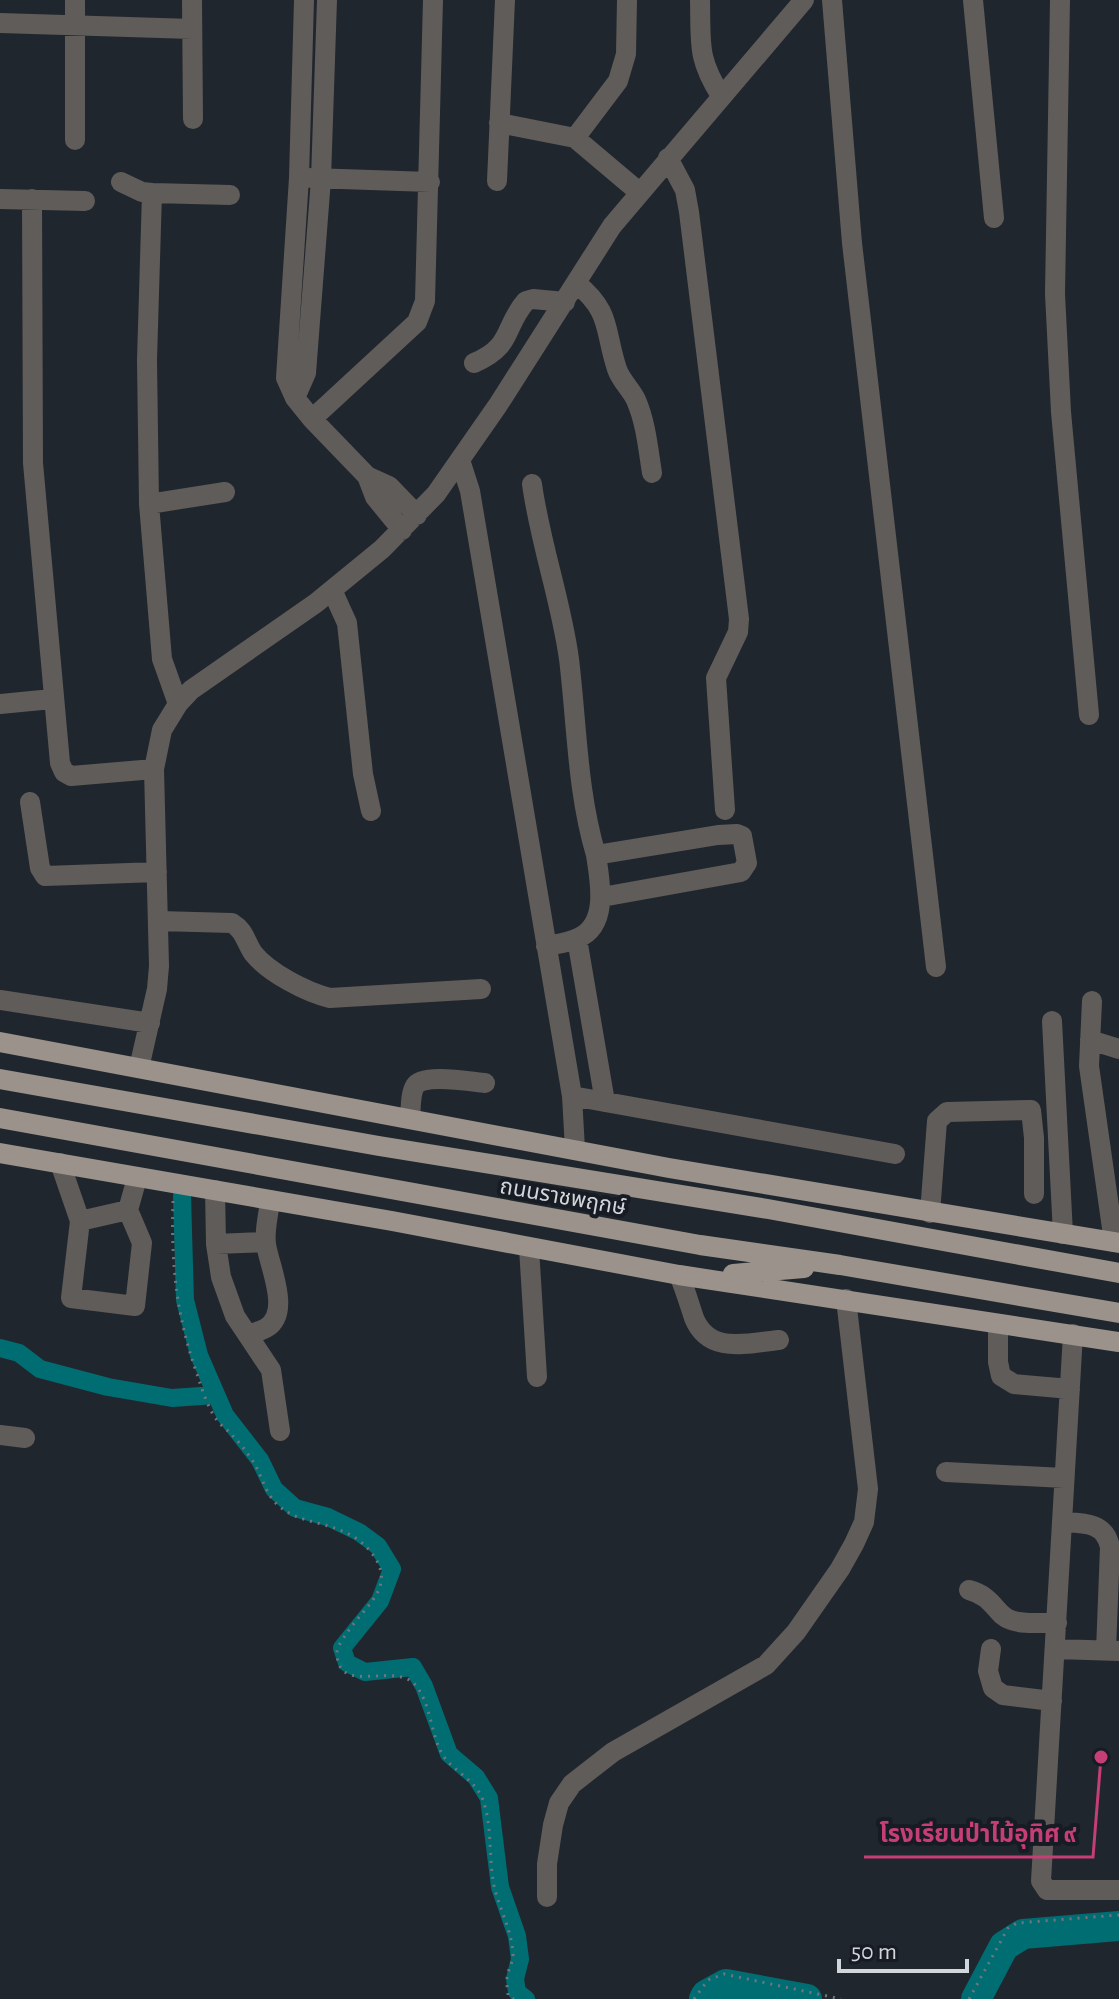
<svg xmlns="http://www.w3.org/2000/svg" width="1119" height="1999" font-family="'Alegreya Sans','Noto Sans Thai',sans-serif">
<style>
.lines{fill:none;stroke-linecap:round;stroke-linejoin:round}
.canal{stroke:#006d72;stroke-width:18}
.river{stroke:#006d72;stroke-width:30}
.path{stroke:#71767d;stroke-width:3;stroke-dasharray:2 6;stroke-linecap:butt}
.minor{stroke:#605c59;stroke-width:20}
.major{stroke:#9a928b;stroke-width:20}
.labels{text-anchor:middle;dominant-baseline:central;stroke-width:8;stroke-linejoin:round;paint-order:stroke}
.street-label{font-size:22px;fill:#d2d6db;stroke:#171c24}
.leader{fill:none;stroke:#c53e75;stroke-width:3}
.callout-dot{fill:#c53e75;stroke:#171c24;stroke-width:3}
.callout-label{font-size:24px;text-anchor:middle;font-weight:bold;fill:#c53e75;stroke:#171c24;stroke-width:8;stroke-linejoin:round;paint-order:stroke}
</style>
<rect width="100%" height="100%" fill="#20262d"/>
<g class="lines">
<!-- canal -->
<path class="canal" d="M 182,1196 L 185,1300 L 199,1355 L 225,1415 L 260,1460 L 274,1489 L 295,1508 L 328,1517 L 359,1532 L 378,1546 L 392,1569 L 380,1601 L 342,1648 L 347,1663 L 365,1672 L 413,1667 L 424,1686 L 449,1754 L 476,1777 L 489,1798 L 500,1887 L 517,1936 L 520,1959 L 515,1979 L 517,1992 L 526,1999
M 0,1348 L 19,1353 L 40,1369 L 108,1387 L 172,1398 L 216,1395"/>
<!-- river -->
<path class="river" d="M 704,1999 L 706,1995 L 726,1984 L 807,1999
M 976,1999 L 1004,1946 L 1023,1934 L 1119,1926"/>
<!-- path -->
<path class="path" d="M 173,1201 C 171,1264 176,1314 197,1374 C 202,1389 207,1406 216,1419 C 220,1425 228,1430 233,1436 C 240,1443 246,1451 252,1460 C 262,1474 265,1495 279,1506 C 304,1528 343,1519 370,1551 C 399,1586 366,1604 347,1633 C 343,1639 336,1647 337,1655 C 340,1697 397,1659 417,1687 C 430,1704 431,1731 440,1750 C 449,1770 475,1778 483,1800 C 493,1828 488,1861 495,1890 C 501,1912 512,1932 513,1954 C 513,1963 508,1969 507,1978 C 506,1983 508,1990 508,1996 L 514,1999
M 694,1999 L 708,1980 L 724,1974 L 841,1999
M 969,1999 L 1008,1928 L 1017,1923 L 1119,1915"/>
<!-- minor -->
<path class="minor" d="M 192,0 L 193,119
M 304,0 L 299,178 L 286,378 L 295,398 L 312,419 L 367,476 L 375,497 L 402,530
M 700,0 C 701,44 697,58 721,96
M 832,0 L 852,243 L 936,967
M 973,0 L 994,218
M 1060,0 L 1055,294 L 1061,412 L 1089,715
M 0,23 L 192,29
M 499,123 L 575,138 L 639,192
M 575,138 L 618,81 L 626,54 L 627,0
M 75,140 L 75,0
M 668,158 L 685,190 L 689,212 L 739,619 L 738,632 L 716,678 L 725,810
M 311,178 L 430,182
M 497,181 L 505,0
M 121,182 L 142,192 L 152,193 L 147,360 L 149,504 L 162,659 L 178,704
M 152,193 L 230,195
M 0,199 L 85,201
M 32,199 L 33,463 L 60,763 L 64,772 L 71,776 L 154,769
M 576,283 C 612,312 604,330 617,369 C 621,381 631,389 636,400 C 646,423 648,448 652,473
M 474,363 C 514,346 503,327 526,301 L 533,299 L 565,302
M 295,398 L 306,373 L 321,179 L 327,0
M 312,419 L 417,322 L 425,301 L 433,0
M 460,460 L 470,491 L 572,1096 L 575,1149
M 367,476 L 389,486 L 417,515
M 532,484 C 540,543 561,600 569,659 C 577,725 577,791 596,855
M 149,504 L 225,492
M 332,590 L 347,623 L 363,774 L 371,811
M 0,704 L 52,699
M 30,802 L 40,868 L 45,876 L 157,872
M 159,921 L 232,923 C 245,931 245,941 253,953 C 269,973 306,992 330,998 L 481,989
M 577,939 L 605,1102
M 546,946 C 556,944 568,943 578,938 C 609,925 600,881 596,855 L 718,835 L 737,834 L 742,836 L 747,863 L 741,872 L 602,897
M 0,1000 L 150,1023
M 1092,1001 L 1089,1066 L 1114,1242
M 1052,1021 L 1063,1234
M 1090,1040 L 1119,1049
M 139,1068 L 157,989 L 159,966 L 154,769 L 162,730 L 178,704 L 191,690 L 316,603 L 382,549 L 436,494 L 498,405 L 612,226 L 804,0
M 572,1096 L 895,1154
M 410,1119 C 411,1110 410,1094 415,1086 C 422,1073 472,1082 485,1083
M 60,1163 L 80,1221 L 71,1298 L 135,1306 L 142,1243 L 128,1210 L 137,1178
M 215,1190 L 216,1244 L 221,1277 L 235,1316 L 271,1370 L 280,1431
M 930,1213 L 937,1121 L 947,1112 L 1031,1110 L 1034,1138 L 1034,1194
M 80,1221 L 128,1210
M 216,1244 L 265,1242
M 529,1248 L 537,1377
M 679,1275 C 685,1289 689,1303 694,1318 C 709,1355 747,1343 779,1340
M 998,1324 L 998,1362 L 1001,1376 L 1014,1384 L 1070,1389
M 1073,1334 L 1041,1881 L 1047,1890 L 1119,1890
M 248,1335 C 253,1333 261,1331 266,1328 C 292,1313 269,1266 266,1244 C 264,1230 269,1213 270,1200
M 0,1435 L 25,1438
M 946,1472 L 1064,1478
M 1062,1522 C 1084,1523 1105,1522 1110,1547 L 1106,1651
M 969,1590 C 995,1597 995,1615 1011,1620 C 1024,1625 1043,1622 1057,1623
M 991,1649 L 988,1671 L 993,1688 L 1003,1695 L 1052,1701
M 1056,1649 L 1119,1651
M 547,1897 L 547,1864 L 553,1825 L 559,1803 L 572,1784 L 613,1752 L 766,1665 L 796,1632 L 840,1569 L 854,1544 L 864,1522 L 868,1489 L 846,1299"/>
<!-- major -->
<path class="major" d="M 0,1042 L 669,1168 L 1119,1243
M 0,1079 L 379,1146 L 768,1209 L 1119,1273
M 0,1118 L 700,1245 L 840,1265 L 1119,1313
M 0,1153 L 392,1221 L 679,1275 L 1119,1342
M 733,1274 L 804,1268"/>
</g>
<g class="labels">
<!-- street labels -->
<g class="street-label">
<text transform="translate(563 1197) rotate(10)">ถนนราชพฤกษ์</text>
</g>
</g>
<!-- callouts -->
<path class="leader" d="M1101 1757L1093 1857H864"/>
<circle class="callout-dot" cx="1101" cy="1757" r="8"/>
<g class="callout-label">
<text x="978" y="1842">โรงเรียนป่าไม้อุทิศ ๙</text>
</g>
<!-- scale -->
<path d="M839 1959v12h128v-12" fill="none" stroke="#d2d6db" stroke-width="4"/>
<text x="851" y="1959" font-size="24" fill="#d2d6db" stroke="#171c24" stroke-width="6" paint-order="stroke">50 m</text>
</svg>
